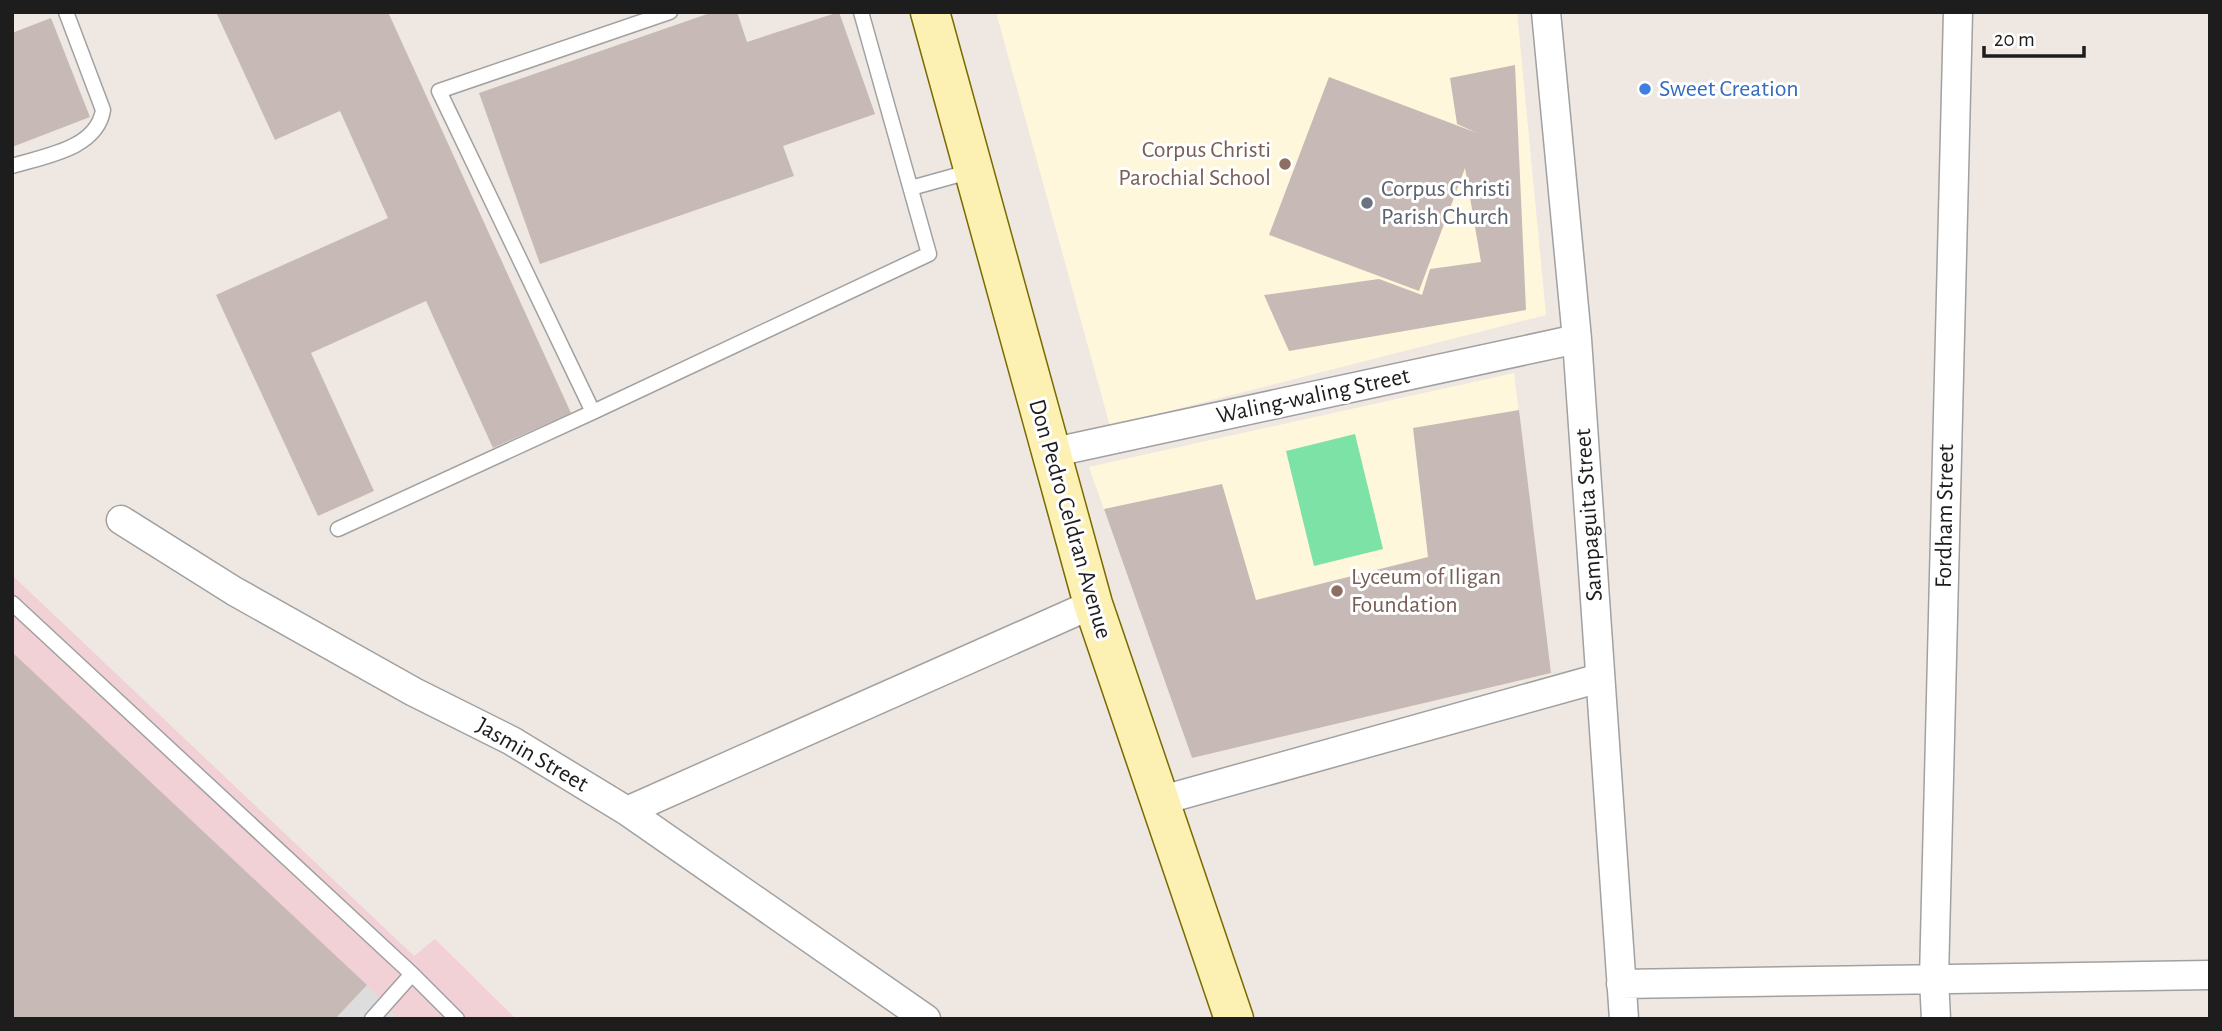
<svg xmlns="http://www.w3.org/2000/svg" width="2222" height="1031" font-family="'Alegreya Sans',sans-serif">
<style>
.commercial{fill:#f1d1d6}
.education{fill:#fff7db}
.pitch{fill:#7ce2a5}
.parking{fill:#ddd}
.building{fill:#c7b9b6}
.lines{fill:none;stroke-linecap:round;stroke-linejoin:round}
.lane-casing{stroke:#a1a1a1;stroke-width:17}
.street-casing{stroke:#a1a1a1;stroke-width:31}
.secondary-casing{stroke:#786b00;stroke-width:41}
.lane{stroke:#fff;stroke-width:14}
.street{stroke:#fff;stroke-width:28}
.secondary{stroke:#fcf0b3;stroke-width:38}
.shop-dot{fill:#3f7fe0;stroke:#fff;stroke-width:2.5}
.education-dot{fill:#8d6e63;stroke:#fff;stroke-width:2.5}
.worship-dot{fill:#6b7280;stroke:#fff;stroke-width:2.5}
.labels{text-anchor:middle;dominant-baseline:central;stroke-width:6;stroke-linejoin:round;paint-order:stroke}
.shop-label{font-size:24px;fill:#366cbe;stroke:#fff;text-anchor:start}
.education-label{font-size:24px;fill:#785e54;stroke:#fff;text-anchor:end}
.worship-label{font-size:24px;fill:#5b616d;stroke:#fff;text-anchor:start}
.street-label{font-size:24px;fill:#1d1d1d;stroke:#fff}
</style>
<rect width="100%" height="100%" fill="#efe8e2"/>
<!-- commercial -->
<path class="commercial" d="M 12,575 L 414,956 L 435,939 L 516,1019 L 12,1019 Z"/>
<!-- education -->
<path class="education" d="M 996,12 L 1517,12 L 1546,315 L 1110,426 Z
M 1514,373 L 1551,673 L 1192,758 L 1089,467 Z"/>
<!-- pitch -->
<path class="pitch" d="M 1355,434 L 1383,549 L 1314,566 L 1286,451 Z"/>
<!-- parking -->
<path class="parking" d="M 367,985 L 399,1019 L 335,1019 Z"/>
<!-- building -->
<path class="building" d="M 216,12 L 388,12 L 571,413 L 493,448 L 426,301 L 311,353 L 374,491 L 318,516 L 216,295 L 388,218 L 340,111 L 275,140 Z
M 713,12 L 737,12 L 747,42 L 839,12 L 875,114 L 783,146 L 794,176 L 540,264 L 479,93 Z
M 51,18 L 90,117 L 12,147 L 12,33 Z
M 1515,65 L 1526,310 L 1289,351 L 1264,295 L 1379,279 L 1422,295 L 1430,269 L 1481,262 L 1465,168 L 1419,291 L 1269,235 L 1329,77 L 1477,133 L 1457,124 L 1450,78 Z
M 1519,410 L 1551,673 L 1192,758 L 1104,509 L 1222,484 L 1256,600 L 1428,557 L 1413,428 Z
M 12,652 L 367,985 L 335,1019 L 12,1019 Z"/>
<g class="lines">
<defs>
<path id="lane" d="M 12,166 C 44,156 97,149 103,110 L 66,12
M 911,188 L 972,171
M 593,412 L 439,91 L 670,12
M 338,529 L 593,412 L 929,254 L 861,12
M 12,603 L 412,974 L 457,1019
M 372,1019 L 412,974"/>
<path id="street" d="M 1546,12 L 1577,339 L 1624,1019
M 1050,453 L 1577,339
M 121,520 L 234,591 L 414,692 L 512,741 L 627,811 L 926,1019
M 1159,801 L 1600,678
M 627,811 L 1093,604
M 1621,984 L 2210,975
M 1936,1019 L 1934,979 L 1958,12"/>
<path id="secondary" d="M 930,12 L 1093,604 L 1234,1019"/>
</defs>
<!-- lane casing -->
<use href="#lane" class="lane-casing"/>
<!-- street casing -->
<use href="#street" class="street-casing"/>
<!-- secondary casing -->
<use href="#secondary" class="secondary-casing"/>
<!-- lane -->
<use href="#lane" class="lane"/>
<!-- street -->
<use href="#street" class="street"/>
<!-- secondary -->
<use href="#secondary" class="secondary"/>
</g>
<!-- markers -->
<circle class="shop-dot" cx="1645" cy="89" r="7"/>
<g class="education-dot">
<circle cx="1285" cy="164" r="7"/>
<circle cx="1337" cy="591" r="7"/>
</g>
<circle class="worship-dot" cx="1367" cy="203" r="7"/>
<g class="labels">
<!-- shop labels -->
<g class="shop-label">
<text x="1659" y="89">Sweet Creation</text>
</g>
<!-- education labels -->
<g class="education-label">
<text x="1271" y="150">Corpus Christi<tspan x="1271" dy="28">Parochial School</tspan></text>
<text x="1351" y="577" text-anchor="start">Lyceum of Iligan<tspan x="1351" dy="28">Foundation</tspan></text>
</g>
<!-- worship labels -->
<g class="worship-label">
<text x="1381" y="189">Corpus Christi<tspan x="1381" dy="28">Parish Church</tspan></text>
</g>
<!-- street labels -->
<g class="street-label">
<text transform="translate(1313 396) rotate(-12)">Waling-waling Street</text>
<text transform="translate(1589 515) rotate(-94)">Sampaguita Street</text>
<text transform="translate(1945 516) rotate(-89)">Fordham Street</text>
<text transform="translate(1070 519) rotate(74)">Don Pedro Celdran Avenue</text>
<text transform="translate(532 755) rotate(30)">Jasmin Street</text>
</g>
</g>
<!-- border -->
<rect width="2222" height="1031" fill="none" stroke="#1d1d1d" stroke-width="28"/>
<!-- scale -->
<path d="M1984 46v10h100v-10" fill="none" stroke="#1d1d1d" stroke-width="3.5"/>
<text x="1994" y="46" font-size="21" fill="#1d1d1d" stroke="#ffffff" stroke-width="5" paint-order="stroke">20 m</text>
</svg>
